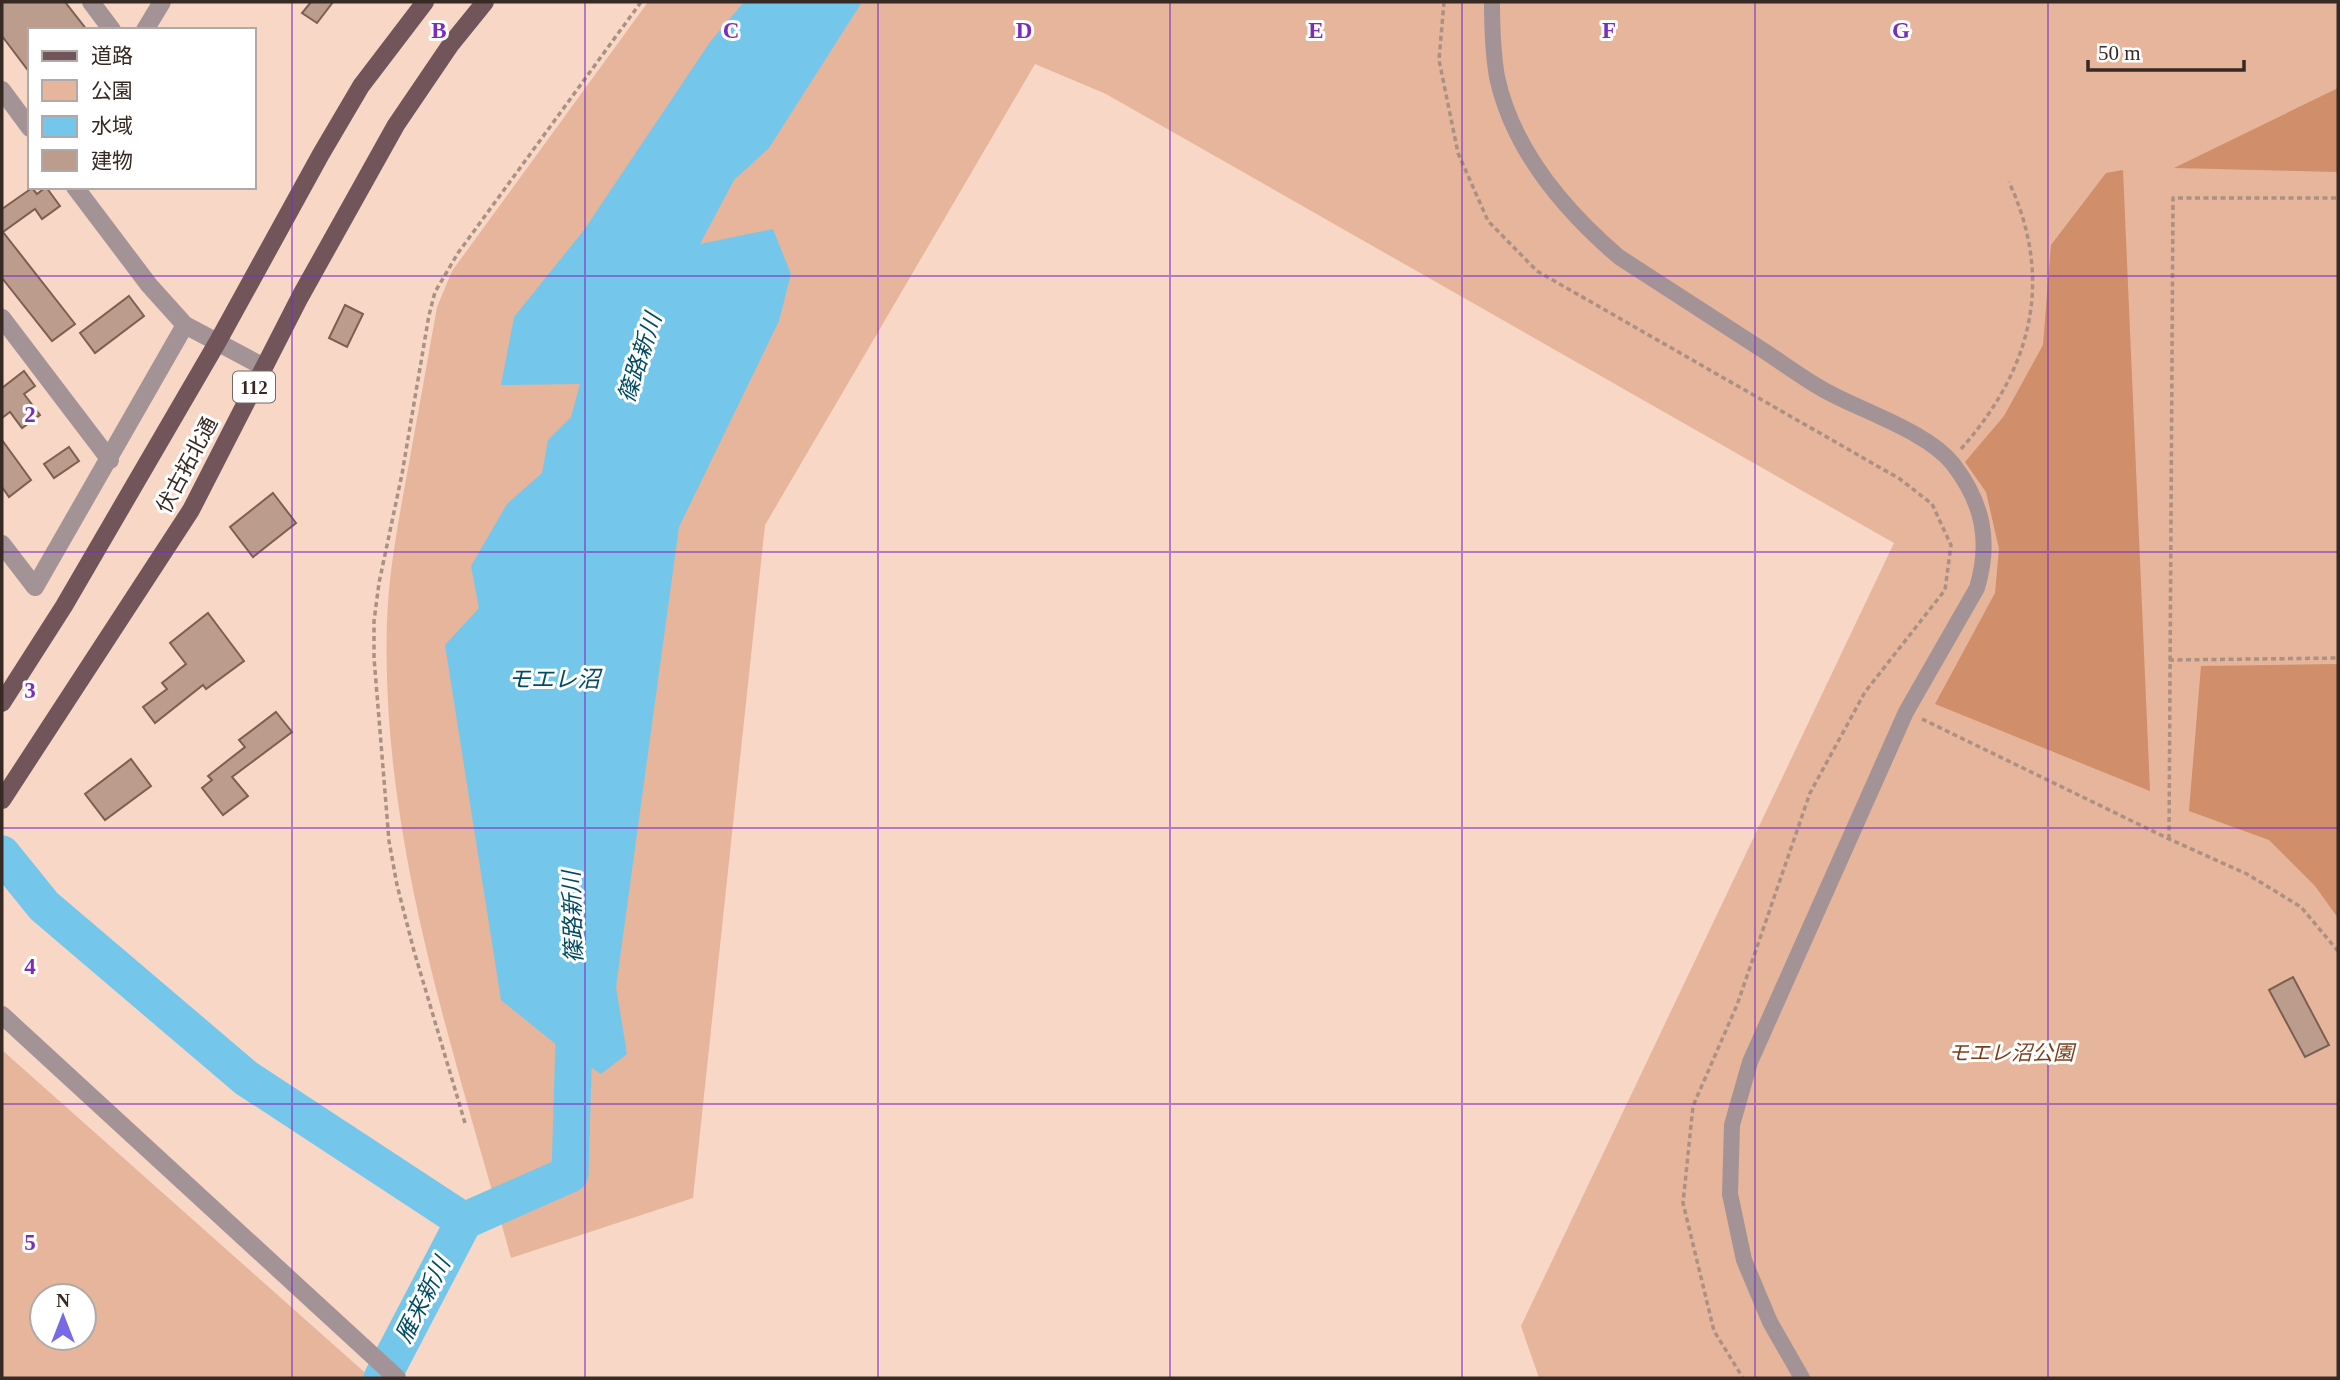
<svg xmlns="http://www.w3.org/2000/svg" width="2340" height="1380" font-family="'Times New Roman','Noto Sans JP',serif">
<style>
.green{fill:#e6b59b;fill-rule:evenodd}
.forest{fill:#d08e6a}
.water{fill:#74c7ea}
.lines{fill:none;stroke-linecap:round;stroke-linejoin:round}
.river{stroke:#74c7ea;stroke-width:37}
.building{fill:#bc9d8d;stroke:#7b5f50;stroke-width:2}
.path{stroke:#aa9184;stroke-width:3.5;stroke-dasharray:5 3.5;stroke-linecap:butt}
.pedestrian{stroke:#a39396;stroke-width:16}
.minor{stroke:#a39396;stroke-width:18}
.tertiary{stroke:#a39396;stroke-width:18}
.primary{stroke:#71555b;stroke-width:18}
.grid{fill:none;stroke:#7b2cbf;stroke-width:2;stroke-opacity:0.55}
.labels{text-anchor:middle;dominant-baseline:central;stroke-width:6;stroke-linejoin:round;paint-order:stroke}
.shield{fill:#fff;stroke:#736a66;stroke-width:2}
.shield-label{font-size:19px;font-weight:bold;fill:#372a24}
.street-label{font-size:21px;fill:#372a24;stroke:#fff}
.park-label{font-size:21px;font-style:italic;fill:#7c3d17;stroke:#fff}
.water-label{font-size:23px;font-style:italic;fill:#004c64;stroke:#fff}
.grid-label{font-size:23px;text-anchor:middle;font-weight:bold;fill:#7b2cbf;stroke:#fff;stroke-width:6;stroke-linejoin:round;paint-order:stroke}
</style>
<rect width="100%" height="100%" fill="#f8d7c6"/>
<!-- green -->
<path class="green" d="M 648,2 L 2338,2 L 2338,1378 L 1539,1378 L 1521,1326 L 1894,543 L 1106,94 L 1035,64 L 765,525 L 693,1198 L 511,1258 C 454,1051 380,839 387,621 C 389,571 398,523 407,474 C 417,419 427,363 437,307 L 452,271 Z
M 2,1050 L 371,1378 L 2,1378 ZM 84,1296 L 84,1338 L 42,1338 L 42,1296 Z"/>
<!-- forest -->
<path class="forest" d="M 2338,88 L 2338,172 L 2174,168 Z
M 2123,170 L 2150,791 L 1935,704 L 1995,593 L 1999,549 L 1986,492 L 1965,462 L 2004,416 L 2043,345 L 2051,245 L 2106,173 Z
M 2338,664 L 2338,918 L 2315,886 L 2269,840 L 2189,811 L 2201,666 Z"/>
<!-- water -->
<path class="water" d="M 744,2 L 862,2 L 769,148 L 734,180 L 700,244 L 773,229 L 791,274 L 779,321 L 679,527 L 616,987 L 627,1054 L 601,1074 L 553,1042 L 501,1000 L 445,645 L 479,608 L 471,566 L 507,504 L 542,473 L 548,440 L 571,417 L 580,384 L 501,385 L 514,317 L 584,230 L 710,42 Z"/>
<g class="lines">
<!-- river -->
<path class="river" d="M 2,854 L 44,906 L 246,1078 L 464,1221
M 464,1221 L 570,1174 L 575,1005
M 382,1378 L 464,1221"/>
</g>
<!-- building -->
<path class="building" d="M 2,2 L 65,2 L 87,30 L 30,30 L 30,73 L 2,36 Z
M 311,2 L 333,2 L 317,23 L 302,13 Z
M 46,187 L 60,206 L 42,219 L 35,209 L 3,232 L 75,324 L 52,341 L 2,278 L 2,209 L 32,188 L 37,194 Z
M 129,296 L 144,316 L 95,353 L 80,333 Z
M 345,305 L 363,314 L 347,347 L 329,338 Z
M 24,371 L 35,386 L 24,394 L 40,415 L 22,428 L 10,412 L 2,418 L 2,388 Z
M 2,440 L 31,480 L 9,497 L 2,487 Z
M 69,447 L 79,461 L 54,478 L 44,464 Z
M 273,493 L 296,523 L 253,557 L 230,527 Z
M 208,613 L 244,661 L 206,689 L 203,685 L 155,723 L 143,707 L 167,689 L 162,683 L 186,664 L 170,643 Z
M 276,712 L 292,732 L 232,777 L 248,796 L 223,815 L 202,788 L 212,780 L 208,776 L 245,747 L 239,740 Z
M 131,759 L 151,786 L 105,820 L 85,794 Z
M 2293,977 L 2329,1045 L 2305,1057 L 2269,990 Z"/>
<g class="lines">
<!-- path -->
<path class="path" d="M 1444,2 L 1439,60 L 1458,153 L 1488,221 L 1537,271 L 1900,479 L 1932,504 L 1951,545 L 1945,590 L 1865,692 L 1810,793 L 1737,1005 L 1693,1106 L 1683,1203 L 1714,1331 L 1743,1378
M 1961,449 C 2031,370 2055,281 2009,182
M 2169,660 L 2338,658
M 1922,719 L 2169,839 L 2247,874 L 2301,907 L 2338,951
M 2169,839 L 2173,198 L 2338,198
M 465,1123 L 414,951 L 397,885 L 389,841 L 374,658 L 374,621 L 379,583 L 402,474 L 429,315 L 435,292 L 458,253 L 641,2"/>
<!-- pedestrian -->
<path class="pedestrian" d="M 1492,2 C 1492,26 1493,53 1497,77 C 1513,151 1564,210 1619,257 C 1665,287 1711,317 1758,347 C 1780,361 1801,377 1824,390 C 1861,411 1927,431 1953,464 C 1983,503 1991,541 1977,588 L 1906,712 L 1750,1062 L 1732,1125 L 1730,1194 L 1744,1260 L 1770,1322 L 1802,1378"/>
<!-- minor -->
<path class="minor" d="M 91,2 L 112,30
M 145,30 L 162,2
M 2,90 L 30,128
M 75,187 L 149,285 L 185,325 L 264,367
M 2,318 L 110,460
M 2,544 L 35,587 L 185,325"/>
<!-- tertiary -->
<path class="tertiary" d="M 2,1015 L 397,1378"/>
<!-- primary -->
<path class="primary" d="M 2,703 L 64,606 L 217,343 L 321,154 L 361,86 L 425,2
M 2,800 L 191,510 L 300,297 L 396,125 L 451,44 L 485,2"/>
</g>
<!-- grid -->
<path class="grid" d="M 292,2 L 292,1378M 585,2 L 585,1378M 878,2 L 878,1378M 1170,2 L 1170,1378M 1462,2 L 1462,1378M 1755,2 L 1755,1378M 2048,2 L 2048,1378M 2,276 L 2338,276M 2,552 L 2338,552M 2,828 L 2338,828M 2,1104 L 2338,1104"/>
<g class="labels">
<!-- shield labels -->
<rect class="shield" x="233" y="371.5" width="42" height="31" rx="5"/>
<g class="shield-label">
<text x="254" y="387">112</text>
</g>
<!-- street labels -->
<g class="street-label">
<text transform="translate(187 465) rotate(-62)">伏古拓北通</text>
</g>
<!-- park labels -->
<g class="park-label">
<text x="2011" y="1053">モエレ沼公園</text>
</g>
<!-- water labels -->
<g class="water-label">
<text transform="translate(640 358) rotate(-72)">篠路新川</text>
<text x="554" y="679">モエレ沼</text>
<text transform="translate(573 917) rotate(-92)">篠路新川</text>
<text transform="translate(423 1300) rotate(-63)">雁来新川</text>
</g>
</g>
<g class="grid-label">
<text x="439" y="38">B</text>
<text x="731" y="38">C</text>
<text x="1024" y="38">D</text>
<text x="1316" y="38">E</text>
<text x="1609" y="38">F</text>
<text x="1901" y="38">G</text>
<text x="30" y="422">2</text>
<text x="30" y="698">3</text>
<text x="30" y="974">4</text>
<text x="30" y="1250">5</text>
</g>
<!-- border -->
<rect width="2340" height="1380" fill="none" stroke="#372a24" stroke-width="7"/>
<!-- legend -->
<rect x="28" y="28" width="228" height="161" fill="#ffffff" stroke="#afaaa7" stroke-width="2"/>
<rect x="42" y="51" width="35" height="10" fill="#71555b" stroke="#afaaa7" stroke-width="2"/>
<text x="91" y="63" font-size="21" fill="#372a24">道路</text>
<rect x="42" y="80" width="35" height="21" fill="#e6b59b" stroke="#afaaa7" stroke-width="2"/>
<text x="91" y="98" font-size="21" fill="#372a24">公園</text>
<rect x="42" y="116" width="35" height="21" fill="#74c7ea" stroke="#afaaa7" stroke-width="2"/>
<text x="91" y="133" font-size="21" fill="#372a24">水域</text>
<rect x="42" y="150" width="35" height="21" fill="#bc9d8d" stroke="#afaaa7" stroke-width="2"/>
<text x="91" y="168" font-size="21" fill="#372a24">建物</text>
<!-- north arrow -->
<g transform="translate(63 1317)"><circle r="33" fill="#ffffff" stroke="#afaaa7" stroke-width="2"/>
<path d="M0-5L12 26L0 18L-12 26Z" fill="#7869e4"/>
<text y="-10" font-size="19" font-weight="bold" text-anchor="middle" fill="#372a24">N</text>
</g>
<!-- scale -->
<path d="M2088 60v10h156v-10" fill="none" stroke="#372a24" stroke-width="3.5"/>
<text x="2098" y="60" font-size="21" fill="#372a24" stroke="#ffffff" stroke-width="5" paint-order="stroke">50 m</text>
</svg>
